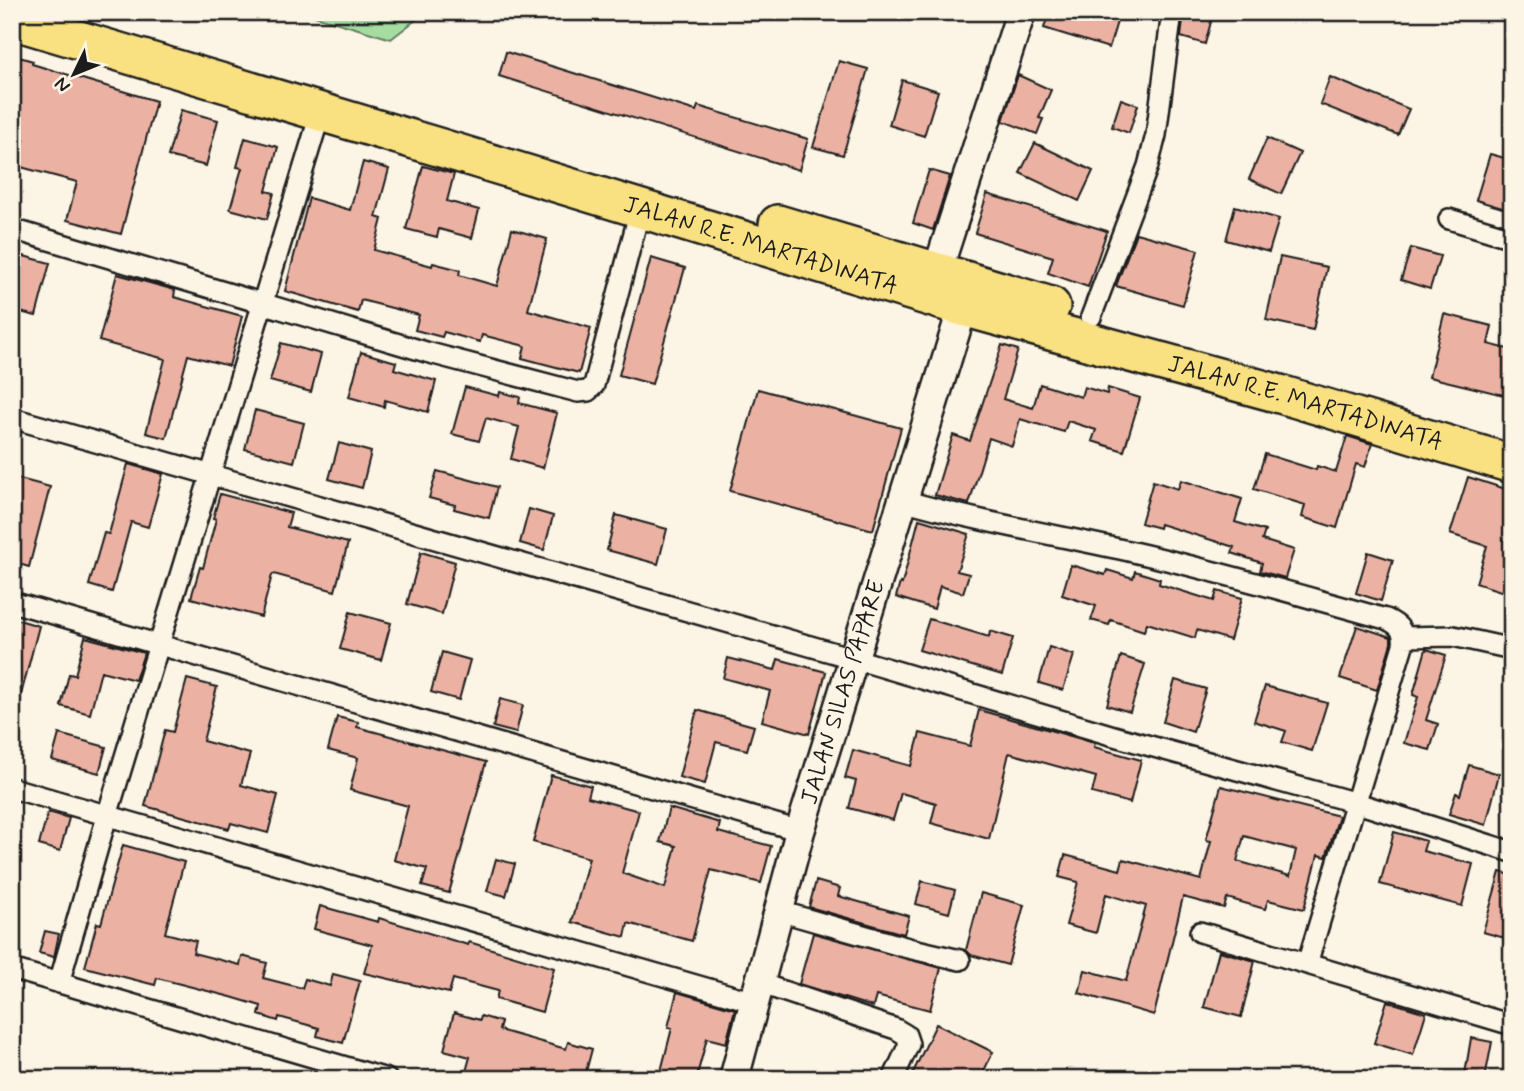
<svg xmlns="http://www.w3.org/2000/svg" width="1524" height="1091" font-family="Mynerve,sans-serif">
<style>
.green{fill:#a5dda1;stroke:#607c5e;stroke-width:2}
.building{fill:#ebb2a4;stroke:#1c1c1c;stroke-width:2;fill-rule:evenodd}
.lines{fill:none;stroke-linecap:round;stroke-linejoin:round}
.street-casing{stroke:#1c1c1c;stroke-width:24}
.secondary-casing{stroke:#1c1c1c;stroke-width:33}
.highway-casing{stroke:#1c1c1c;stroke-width:42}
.street{stroke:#fcf5e5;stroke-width:19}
.secondary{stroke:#fcf5e5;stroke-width:28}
.highway{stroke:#f9e181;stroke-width:37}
.labels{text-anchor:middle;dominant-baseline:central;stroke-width:5;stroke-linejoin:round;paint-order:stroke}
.street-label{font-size:24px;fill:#1c1c1c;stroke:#fcf5e5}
</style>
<rect width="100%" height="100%" fill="#fcf5e5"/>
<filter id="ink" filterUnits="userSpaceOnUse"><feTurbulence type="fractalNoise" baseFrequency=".0143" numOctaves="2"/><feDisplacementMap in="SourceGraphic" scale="14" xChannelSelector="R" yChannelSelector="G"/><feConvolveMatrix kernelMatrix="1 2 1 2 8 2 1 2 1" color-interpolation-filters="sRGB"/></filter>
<g filter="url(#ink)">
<!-- green -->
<path class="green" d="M 302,12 L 426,12 L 391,39 Z"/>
<!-- building -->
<path class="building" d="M 1049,12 L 1111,12 L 1119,15 L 1109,48 L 1044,28 Z
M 1184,12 L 1212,18 L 1205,44 L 1181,37 Z
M 506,52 L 696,111 L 698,106 L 808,139 L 799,170 L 499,76 Z
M 12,55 L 33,61 L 32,64 L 156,101 L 121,234 L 67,220 L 77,182 L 17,166 L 24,140 L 12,137 Z
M 839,61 L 868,69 L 843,155 L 813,147 Z
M 1018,75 L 1051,90 L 1039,118 L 1043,119 L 1037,134 L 1003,121 Z
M 1330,77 L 1409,109 L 1398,135 L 1320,104 Z
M 902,80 L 938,91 L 924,136 L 889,125 Z
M 1121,99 L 1138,105 L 1129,133 L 1112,127 Z
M 181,110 L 218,120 L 206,166 L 168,156 Z
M 245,138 L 278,147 L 266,191 L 274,193 L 267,219 L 230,209 L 242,168 L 237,167 Z
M 1267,138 L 1300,153 L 1281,194 L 1249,179 Z
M 1035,143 L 1093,171 L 1079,201 L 1020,173 Z
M 1490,154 L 1512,160 L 1512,211 L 1476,200 Z
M 363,162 L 389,169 L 376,217 L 382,219 L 374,250 L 432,266 L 433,263 L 460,270 L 459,275 L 497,286 L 512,229 L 547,239 L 528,310 L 591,328 L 579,373 L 522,358 L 525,346 L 482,335 L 480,342 L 444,332 L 442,337 L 415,330 L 419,315 L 361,300 L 358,312 L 285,291 L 309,198 L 350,210 Z
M 423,166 L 454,174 L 447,201 L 479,210 L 472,238 L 439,229 L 437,237 L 406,229 Z
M 929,170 L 950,176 L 933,230 L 913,223 Z
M 987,194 L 1107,231 L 1088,287 L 1048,273 L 1053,257 L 975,233 Z
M 1235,206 L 1279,219 L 1269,252 L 1226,240 Z
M 1136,233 L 1198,250 L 1183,305 L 1116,286 Z
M 1411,248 L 1440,256 L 1430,289 L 1401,280 Z
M 12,253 L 50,263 L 36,316 L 12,310 Z
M 1280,257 L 1327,267 L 1313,330 L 1266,320 Z
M 651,258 L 685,268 L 652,384 L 619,375 Z
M 117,274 L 175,290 L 174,297 L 242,316 L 229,366 L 188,355 L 166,438 L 146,433 L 165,359 L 99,341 Z
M 1444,314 L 1492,326 L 1488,344 L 1512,350 L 1512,397 L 1429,377 Z
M 281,343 L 321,354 L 311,392 L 270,381 Z
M 1002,345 L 1018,350 L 1003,399 L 1033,408 L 1040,384 L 1081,397 L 1084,387 L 1107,394 L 1108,388 L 1140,398 L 1124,451 L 1092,441 L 1096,430 L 1068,421 L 1064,432 L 1020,419 L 1012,446 L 989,438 L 969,504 L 935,495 L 953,435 L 970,441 Z
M 361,352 L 396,362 L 394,369 L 436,381 L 428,412 L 385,400 L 384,407 L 349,397 Z
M 465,387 L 499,396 L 500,392 L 520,397 L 519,403 L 557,413 L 543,468 L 511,459 L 519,427 L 486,418 L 479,441 L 452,434 Z
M 758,389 L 901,428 L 873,530 L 730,491 Z
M 255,410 L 304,423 L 294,462 L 245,449 Z
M 1347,436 L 1372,444 L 1365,467 L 1356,464 L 1337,528 L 1302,517 L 1305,505 L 1254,489 L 1265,454 L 1316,470 L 1317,466 L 1336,472 Z
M 339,443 L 371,452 L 362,488 L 329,479 Z
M 128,464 L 163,474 L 148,527 L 131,522 L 112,592 L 89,585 L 104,533 L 109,534 Z
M 437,471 L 497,487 L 489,518 L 454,509 L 455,505 L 429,498 Z
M 12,477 L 50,487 L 29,567 L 12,562 Z
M 1468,477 L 1512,491 L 1512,577 L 1507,593 L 1476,583 L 1487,546 L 1450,534 Z
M 1181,480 L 1242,499 L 1235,522 L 1265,531 L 1262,540 L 1294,550 L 1285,578 L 1260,571 L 1262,563 L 1232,553 L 1234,547 L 1160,524 L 1159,528 L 1141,523 L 1153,481 L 1178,489 Z
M 220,494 L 291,513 L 287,527 L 348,543 L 335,591 L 274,574 L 272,575 L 261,617 L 191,598 L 200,567 L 203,568 L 216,519 L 213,518 Z
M 529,509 L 553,516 L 544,550 L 520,543 Z
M 616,515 L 667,529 L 658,564 L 607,550 Z
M 919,519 L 969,534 L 957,571 L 969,574 L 963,593 L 940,586 L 934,609 L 896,597 L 900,583 L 902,584 Z
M 421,552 L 455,562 L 442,614 L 407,604 Z
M 1368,552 L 1393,560 L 1381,601 L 1356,593 Z
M 1071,565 L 1105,575 L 1107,570 L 1133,578 L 1135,571 L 1160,579 L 1159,584 L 1214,601 L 1217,591 L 1242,598 L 1230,640 L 1197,630 L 1195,638 L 1147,623 L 1144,631 L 1111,620 L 1109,625 L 1091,620 L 1096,606 L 1062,595 Z
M 350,612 L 391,623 L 381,660 L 340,649 Z
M 12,618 L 39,626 L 17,710 L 12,709 Z
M 929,619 L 989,637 L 990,631 L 1013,638 L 1002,675 L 919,650 Z
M 1357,626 L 1391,637 L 1391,643 L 1377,690 L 1340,678 Z
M 85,637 L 144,653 L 135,680 L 101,671 L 90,714 L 61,706 L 69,674 L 75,675 Z
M 1049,647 L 1074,655 L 1063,690 L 1039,683 Z
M 1426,649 L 1446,655 L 1426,720 L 1438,724 L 1430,750 L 1404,743 L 1418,697 L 1413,695 Z
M 442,652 L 470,660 L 459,700 L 431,692 Z
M 1121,656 L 1145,664 L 1130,712 L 1107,705 Z
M 728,658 L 775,670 L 778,659 L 826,672 L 809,734 L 762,721 L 770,691 L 723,678 Z
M 187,679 L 217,687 L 203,741 L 250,754 L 241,785 L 278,795 L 268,833 L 231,823 L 229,829 L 145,806 L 165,730 L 173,732 Z
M 1175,680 L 1206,689 L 1193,732 L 1163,722 Z
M 1265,686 L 1327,703 L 1312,751 L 1282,742 L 1286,731 L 1254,721 Z
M 500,699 L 523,705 L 516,733 L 493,727 Z
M 697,710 L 754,726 L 747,750 L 716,742 L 705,784 L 679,777 Z
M 979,710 L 1095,743 L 1094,747 L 1141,760 L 1130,803 L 1092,793 L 1096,777 L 1009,753 L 989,839 L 931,823 L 936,803 L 901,793 L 893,820 L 849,808 L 856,781 L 845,778 L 853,750 L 911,766 L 920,733 L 970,746 Z
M 337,717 L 358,722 L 357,727 L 486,762 L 449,893 L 422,886 L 427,869 L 394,860 L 408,806 L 350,790 L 358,758 L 328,750 Z
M 59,734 L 106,747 L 99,773 L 52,760 Z
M 1469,765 L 1499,774 L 1486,825 L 1449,814 L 1456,793 L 1460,795 Z
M 551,775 L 591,786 L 588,797 L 639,811 L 622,873 L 665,888 L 676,846 L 660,842 L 669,808 L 720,823 L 718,832 L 771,846 L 761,883 L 711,870 L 692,941 L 628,923 L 625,937 L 572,922 L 589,858 L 533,842 Z
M 1221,786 L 1339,816 L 1326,857 L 1318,855 L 1304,909 L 1268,900 L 1265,909 L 1227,898 L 1224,908 L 1183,897 L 1154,1015 L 1079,993 L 1085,970 L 1126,981 L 1146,906 L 1106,894 L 1096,933 L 1066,925 L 1078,882 L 1059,877 L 1065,855 L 1120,870 L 1123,859 L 1201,880 L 1211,841 L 1206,840 ZM 1244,836 L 1296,850 L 1290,876 L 1237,861 Z
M 48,812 L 69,818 L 60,851 L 39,845 Z
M 1394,832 L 1426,841 L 1423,851 L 1473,864 L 1462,906 L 1380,884 Z
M 123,845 L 184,862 L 165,933 L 196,941 L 193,953 L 240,965 L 242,956 L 267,963 L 263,978 L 302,988 L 305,979 L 330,986 L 333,974 L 360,981 L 343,1043 L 317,1036 L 319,1028 L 279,1017 L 278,1021 L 259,1015 L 261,1006 L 231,997 L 157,978 L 155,985 L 85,967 L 97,923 L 101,924 Z
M 496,859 L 515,864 L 506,896 L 487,891 Z
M 1500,872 L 1512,875 L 1512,940 L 1483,932 Z
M 816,881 L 840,888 L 838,896 L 909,916 L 904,934 L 809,907 Z
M 922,881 L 955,890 L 949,913 L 916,904 Z
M 981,893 L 1024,905 L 1008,965 L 971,955 L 966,950 Z
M 320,906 L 378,922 L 379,918 L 468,945 L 469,942 L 554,968 L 542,1012 L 496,999 L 498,991 L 453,979 L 449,993 L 364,973 L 372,945 L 314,929 Z
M 45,931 L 59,934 L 54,957 L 39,953 Z
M 813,933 L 941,968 L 930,1010 L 876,996 L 873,1007 L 799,984 Z
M 1219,951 L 1255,961 L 1241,1017 L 1204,1007 Z
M 677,992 L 735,1009 L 726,1043 L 707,1038 L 696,1079 L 659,1079 L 672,1028 L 668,1027 Z
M 1387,1001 L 1426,1013 L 1413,1055 L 1374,1043 Z
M 454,1013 L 480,1020 L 481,1016 L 501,1022 L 499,1030 L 566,1049 L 568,1042 L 592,1049 L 584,1079 L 502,1079 L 487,1075 L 486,1079 L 464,1079 L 470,1057 L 444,1050 Z
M 936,1024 L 993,1052 L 980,1079 L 910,1079 Z
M 1471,1038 L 1492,1042 L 1485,1078 L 1465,1074 Z"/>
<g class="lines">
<defs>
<path id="street" d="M 1449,219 L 1512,238
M 12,229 L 426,352 L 578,392 L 588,391 L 594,385 L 640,210
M 1091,317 L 1148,166 L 1156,135 L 1172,12
M 12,418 L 852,658 L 1114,736 L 1357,803 L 1512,852
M 903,500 C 979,522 1056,535 1133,552 C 1218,571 1302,596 1386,619 C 1399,625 1405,631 1403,645 L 1307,964
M 12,602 L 800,831
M 1404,637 L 1453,636 L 1512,649
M 12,788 L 754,1002
M 779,911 L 908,948 L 960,960
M 1200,932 L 1512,1025
M 12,969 L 387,1079
M 59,983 L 107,816 L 321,111
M 759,983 L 896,1029 L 906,1035 L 909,1044 L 893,1079"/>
<g id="secondary">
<path d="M 937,272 L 1021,12"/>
<path id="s1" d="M 734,1079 L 800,831 L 963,307"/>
</g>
<g id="highway">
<path id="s2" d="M 12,20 L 438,147 L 963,307 L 1280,394 L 1512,464"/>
<path d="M 778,224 L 1051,306"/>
</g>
</defs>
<!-- street casing -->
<use href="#street" class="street-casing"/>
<!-- secondary casing -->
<use href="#secondary" class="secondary-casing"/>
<!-- highway casing -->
<use href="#highway" class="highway-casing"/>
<!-- street -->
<use href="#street" class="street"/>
<!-- secondary -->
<use href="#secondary" class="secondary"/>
<!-- highway -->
<use href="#highway" class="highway"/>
</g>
</g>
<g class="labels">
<!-- street labels -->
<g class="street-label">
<text stroke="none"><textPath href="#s2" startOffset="782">JALAN R.E. MARTADINATA</textPath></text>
<text stroke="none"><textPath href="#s2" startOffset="1349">JALAN R.E. MARTADINATA</textPath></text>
<text stroke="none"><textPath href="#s1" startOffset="402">JALAN SILAS PAPARE</textPath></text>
</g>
</g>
<!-- margin -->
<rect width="1524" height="1091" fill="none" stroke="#fcf5e5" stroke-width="42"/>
<rect x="21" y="21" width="1482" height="1049" fill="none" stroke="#1c1c1c" stroke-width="2.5" filter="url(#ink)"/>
<!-- north arrow -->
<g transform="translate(74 74) rotate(227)" stroke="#fcf5e5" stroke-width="5" paint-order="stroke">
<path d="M0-5L12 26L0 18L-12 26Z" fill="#1c1c1c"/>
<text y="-10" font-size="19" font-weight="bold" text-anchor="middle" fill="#1c1c1c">N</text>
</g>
</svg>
